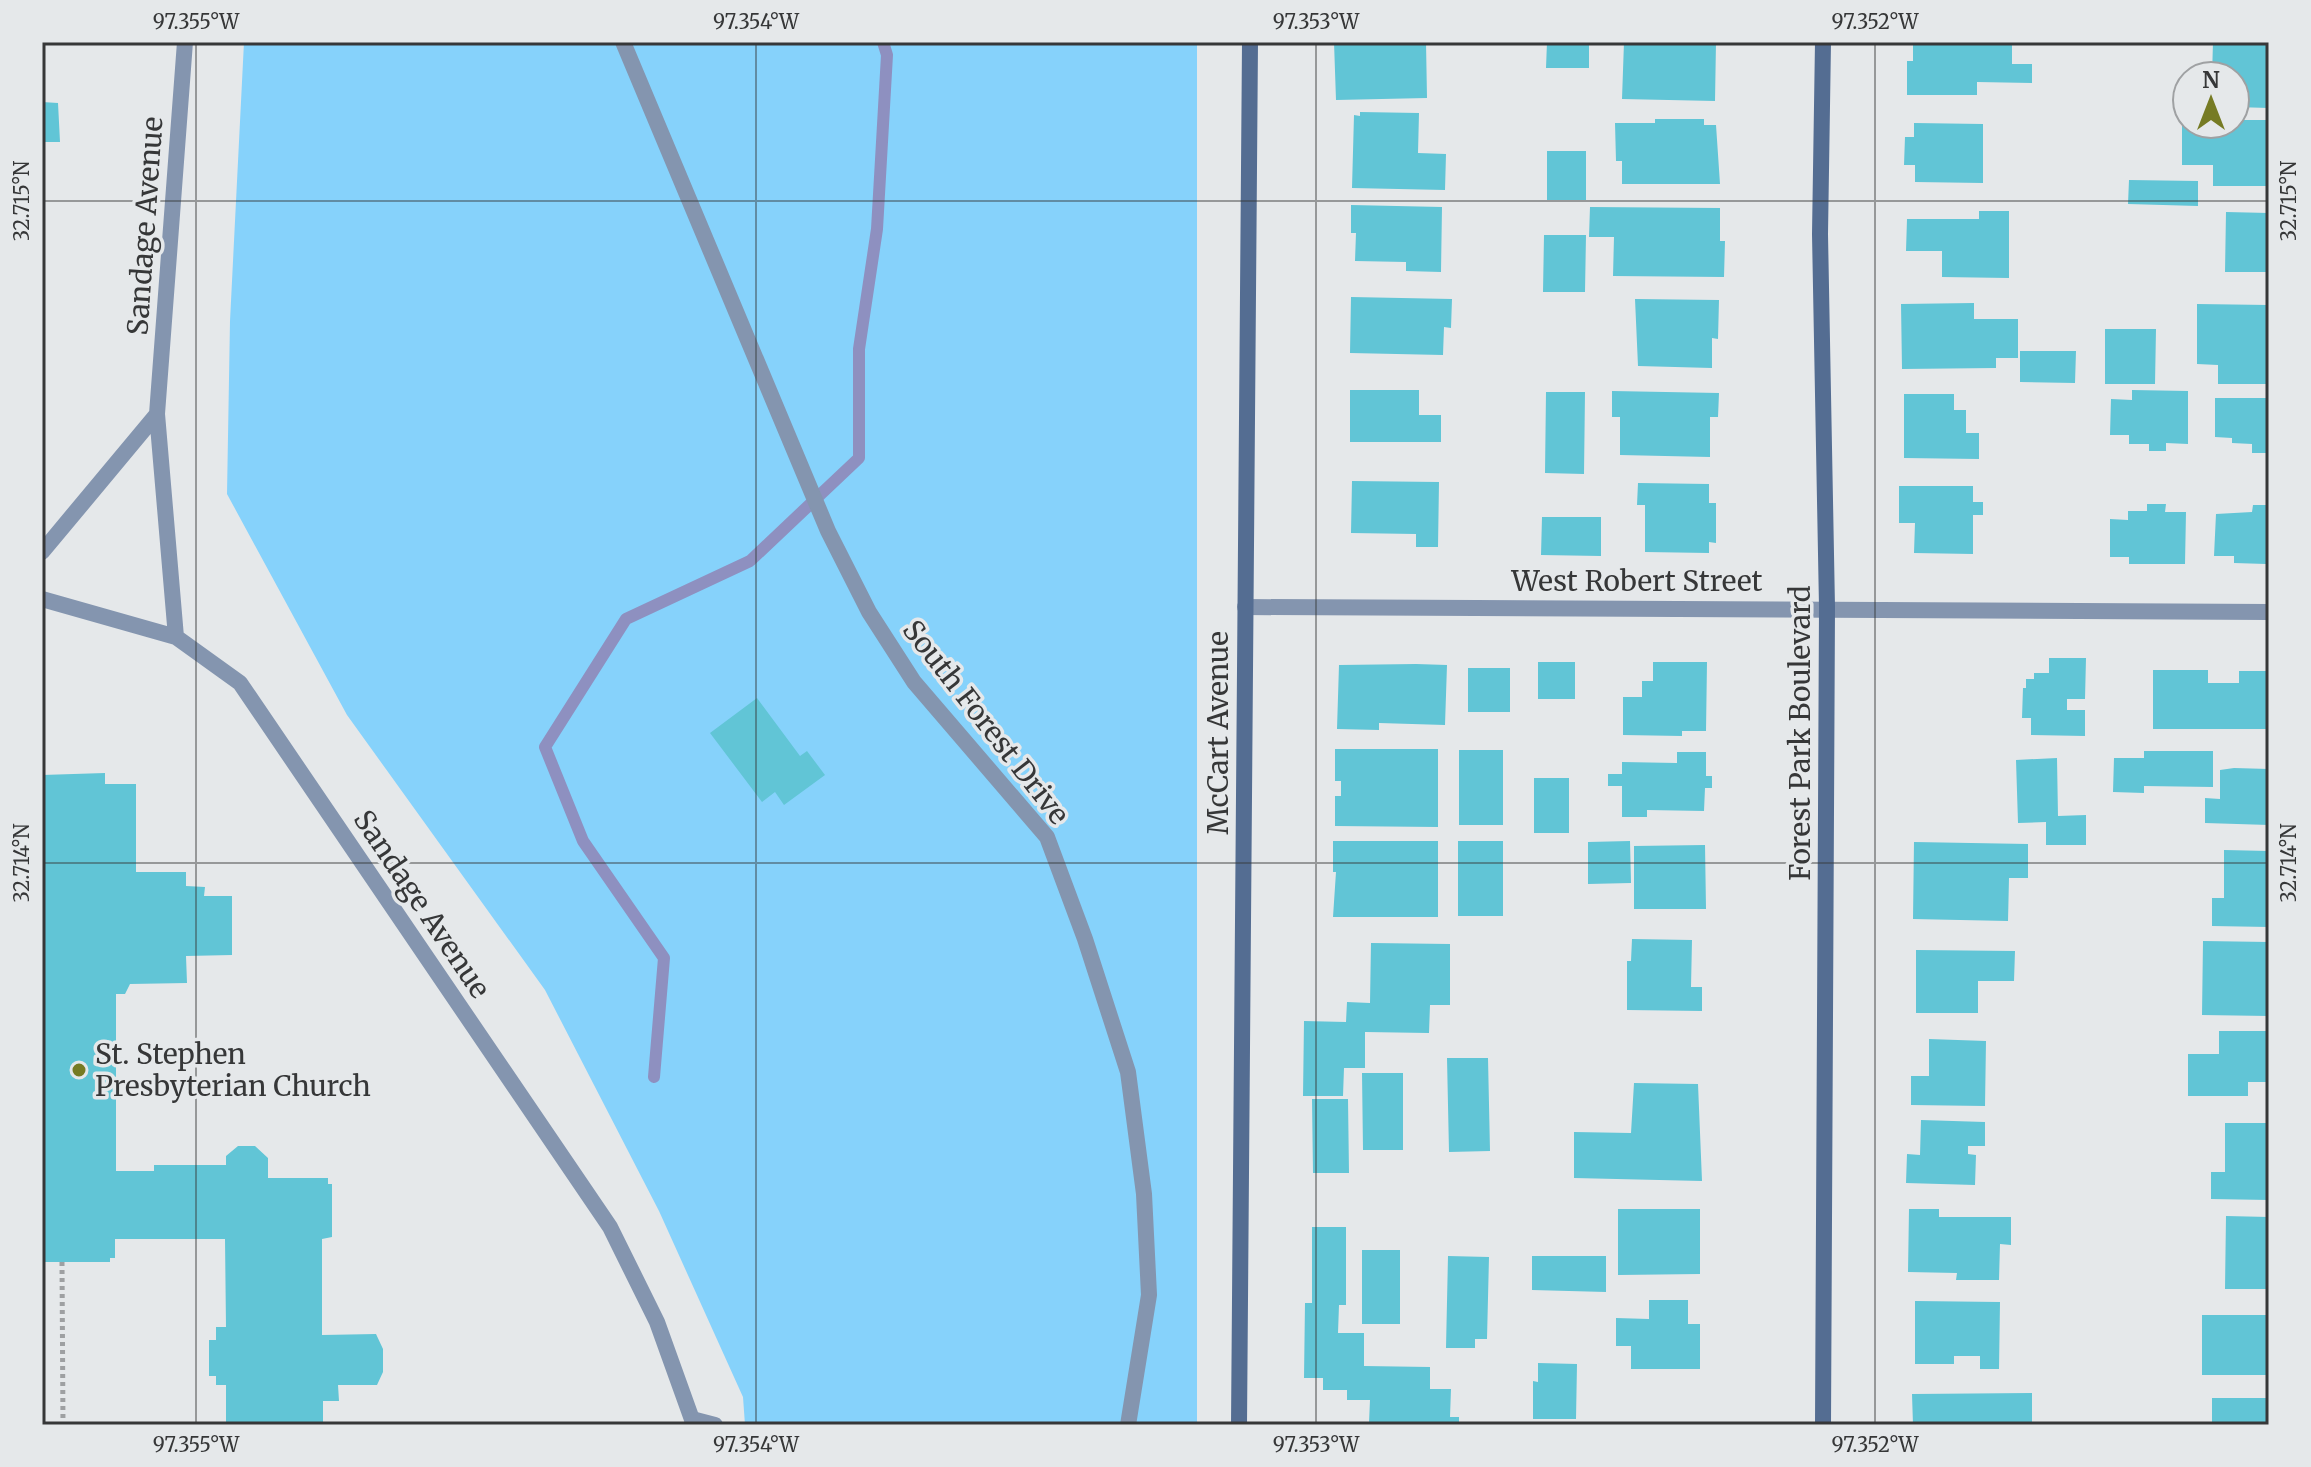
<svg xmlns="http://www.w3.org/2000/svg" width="2311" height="1467" font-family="Merriweather,serif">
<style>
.green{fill:#86d2fb}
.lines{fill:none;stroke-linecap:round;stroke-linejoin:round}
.stream{stroke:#8e90c0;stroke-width:12}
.building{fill:#61c5d6}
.path{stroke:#9ea0a2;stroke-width:5;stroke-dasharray:4 4;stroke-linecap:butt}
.lane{stroke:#8495af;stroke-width:16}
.street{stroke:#8495af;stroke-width:16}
.secondary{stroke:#546d92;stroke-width:16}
.ticks{fill:none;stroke:#363738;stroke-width:2;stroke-opacity:0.45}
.poi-dot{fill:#767b24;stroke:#e5e8ea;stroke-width:3}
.labels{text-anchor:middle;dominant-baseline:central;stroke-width:7;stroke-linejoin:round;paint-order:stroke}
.street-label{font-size:28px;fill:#363738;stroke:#e5e8ea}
.poi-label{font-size:28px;fill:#363738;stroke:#e5e8ea;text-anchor:start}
.neatline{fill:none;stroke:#363738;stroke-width:3}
.ticks-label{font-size:20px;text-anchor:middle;fill:#363738}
</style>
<rect width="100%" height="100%" fill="#e5e8ea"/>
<!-- green -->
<path class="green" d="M 244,42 L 1197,42 L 1197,1425 L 745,1425 L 743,1397 L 659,1211 L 545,990 L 347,715 L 227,494 L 230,321 Z"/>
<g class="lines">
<!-- stream -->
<path class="stream" d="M 654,1077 L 664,958 L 583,841 L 545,747 L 626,619 L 750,561 L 859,458 L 859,349 L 877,229 L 887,55 L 883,42"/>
</g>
<!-- building -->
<path class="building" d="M 1334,42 L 1426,42 L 1427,98 L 1336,100 Z
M 1547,42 L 1589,42 L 1589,68 L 1546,68 Z
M 1624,42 L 1716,42 L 1715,101 L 1622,99 Z
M 1913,42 L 2012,42 L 2012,64 L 2032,64 L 2032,83 L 1977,82 L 1977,95 L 1907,95 L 1907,61 L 1913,61 Z
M 2213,42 L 2269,42 L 2269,108 L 2235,107 L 2235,76 L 2212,76 Z
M 42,102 L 58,103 L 60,142 L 42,142 Z
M 1360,112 L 1419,113 L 1418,153 L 1446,154 L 1445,190 L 1352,188 L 1354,115 L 1360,116 Z
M 1655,119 L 1704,119 L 1704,125 L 1716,125 L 1720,184 L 1622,184 L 1622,161 L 1616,161 L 1615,123 L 1655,123 Z
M 2235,120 L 2269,120 L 2269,186 L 2213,186 L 2213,165 L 2182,165 L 2182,125 L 2235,124 Z
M 1914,123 L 1983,124 L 1983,183 L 1915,182 L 1915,165 L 1904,165 L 1905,137 L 1914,137 Z
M 1547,151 L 1586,151 L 1586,200 L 1547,200 Z
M 2129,180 L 2198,181 L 2198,206 L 2128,204 Z
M 1351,205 L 1442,207 L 1441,272 L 1406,271 L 1406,262 L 1355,261 L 1356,233 L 1351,233 Z
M 1590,207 L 1720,208 L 1720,241 L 1725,241 L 1724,277 L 1613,276 L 1614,237 L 1589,237 Z
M 1979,211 L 2009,211 L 2009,278 L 1942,277 L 1942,251 L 1906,251 L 1907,219 L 1979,219 Z
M 2226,212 L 2269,213 L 2269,272 L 2225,272 Z
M 1544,235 L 1586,235 L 1585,292 L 1543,292 Z
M 1351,297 L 1452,299 L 1451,328 L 1444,327 L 1443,355 L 1350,353 Z
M 1635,299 L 1719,300 L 1718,339 L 1712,338 L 1712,368 L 1638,366 Z
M 1974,303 L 1974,319 L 2018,319 L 2018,358 L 1996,358 L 1996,368 L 1902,369 L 1901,304 Z
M 2197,304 L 2269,305 L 2269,384 L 2218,384 L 2218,365 L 2197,364 Z
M 2105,329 L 2156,329 L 2155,384 L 2105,384 Z
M 2020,351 L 2076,351 L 2075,383 L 2020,382 Z
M 1350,390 L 1419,390 L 1419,415 L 1441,415 L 1441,442 L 1350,442 Z
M 2132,390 L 2188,391 L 2188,444 L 2166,443 L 2166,451 L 2149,451 L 2149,444 L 2129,444 L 2129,435 L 2110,435 L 2111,399 L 2132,400 Z
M 1612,391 L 1719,393 L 1718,417 L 1710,417 L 1710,457 L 1620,455 L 1620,417 L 1612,417 Z
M 1546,392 L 1585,392 L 1584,474 L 1545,473 Z
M 1904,394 L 1954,394 L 1954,410 L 1966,410 L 1966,433 L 1979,433 L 1979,459 L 1904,458 Z
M 2215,398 L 2269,398 L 2269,453 L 2252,453 L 2252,444 L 2232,443 L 2232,438 L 2215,437 Z
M 1352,481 L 1439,482 L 1438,547 L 1416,547 L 1416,534 L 1351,533 Z
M 1638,483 L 1709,484 L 1709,503 L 1716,503 L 1716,543 L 1709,542 L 1709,553 L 1645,552 L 1645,505 L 1637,505 Z
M 1899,486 L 1973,486 L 1973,502 L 1983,502 L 1983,515 L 1973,515 L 1973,554 L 1914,553 L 1915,523 L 1899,523 Z
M 2147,504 L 2166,504 L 2165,512 L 2186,512 L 2185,564 L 2129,564 L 2129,557 L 2110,557 L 2110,519 L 2128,520 L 2128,511 L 2147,511 Z
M 2253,505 L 2269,505 L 2266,564 L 2234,563 L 2234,556 L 2214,556 L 2216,514 L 2252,512 Z
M 1542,517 L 1601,517 L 1601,556 L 1541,555 Z
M 2049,658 L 2086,658 L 2085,699 L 2067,699 L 2067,710 L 2085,710 L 2085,736 L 2031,735 L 2031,718 L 2022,718 L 2023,688 L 2026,688 L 2026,679 L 2034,679 L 2034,673 L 2049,673 Z
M 1538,662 L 1575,662 L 1575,699 L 1538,699 Z
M 1653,662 L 1707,662 L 1706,731 L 1682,731 L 1682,736 L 1623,735 L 1623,697 L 1642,697 L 1642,681 L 1653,681 Z
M 1416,664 L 1447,665 L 1445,725 L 1379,723 L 1379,730 L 1337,729 L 1339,665 Z
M 1468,668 L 1510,668 L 1510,712 L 1468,712 Z
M 2153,670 L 2208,670 L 2208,683 L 2239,683 L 2239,671 L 2269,671 L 2269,729 L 2153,729 Z
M 757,698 L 800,756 L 807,751 L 825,775 L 784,805 L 775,792 L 762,802 L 710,733 Z
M 1335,749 L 1438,749 L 1438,827 L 1335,826 L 1335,796 L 1341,796 L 1341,781 L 1335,781 Z
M 1459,750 L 1503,750 L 1503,825 L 1459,825 Z
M 2144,751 L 2213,751 L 2213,787 L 2144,786 L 2144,793 L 2113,792 L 2114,758 L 2144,758 Z
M 1677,752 L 1706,752 L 1706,776 L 1712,776 L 1712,788 L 1705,788 L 1704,811 L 1647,810 L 1647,817 L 1622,817 L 1622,786 L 1608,786 L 1608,774 L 1622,774 L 1622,762 L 1677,763 Z
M 2057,758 L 2058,816 L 2086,815 L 2086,845 L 2046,845 L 2046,822 L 2018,823 L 2016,760 Z
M 2234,768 L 2269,769 L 2269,825 L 2205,823 L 2205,798 L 2220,799 L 2220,770 Z
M 105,773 L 105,784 L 136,784 L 136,872 L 186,872 L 186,886 L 205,887 L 204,896 L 232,896 L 232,955 L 186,956 L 187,983 L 130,984 L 125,994 L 116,994 L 116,1171 L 154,1171 L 154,1165 L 226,1165 L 226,1156 L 238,1146 L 255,1146 L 268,1158 L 268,1178 L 328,1178 L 328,1184 L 332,1184 L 332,1237 L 322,1239 L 322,1335 L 376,1334 L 383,1349 L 383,1372 L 377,1385 L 338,1385 L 339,1401 L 323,1401 L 323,1425 L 226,1425 L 226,1385 L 216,1385 L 216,1376 L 209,1376 L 209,1340 L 216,1340 L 216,1327 L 226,1327 L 225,1239 L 115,1239 L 115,1258 L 110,1258 L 110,1262 L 42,1262 L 42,775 Z
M 1534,778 L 1569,778 L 1569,833 L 1534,833 Z
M 1333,841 L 1438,841 L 1438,917 L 1333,917 L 1336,872 L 1333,872 Z
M 1458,841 L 1503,841 L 1503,916 L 1458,916 Z
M 1630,841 L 1631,883 L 1588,884 L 1588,842 Z
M 1914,842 L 2028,844 L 2028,878 L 2009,878 L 2008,921 L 1913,919 Z
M 1705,845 L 1706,909 L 1634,909 L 1634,846 Z
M 2224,850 L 2269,851 L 2269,927 L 2212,926 L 2212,898 L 2224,898 Z
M 1632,939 L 1692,940 L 1691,987 L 1702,987 L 1702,1011 L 1627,1010 L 1627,961 L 1631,961 Z
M 2203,941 L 2269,942 L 2269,1016 L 2202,1015 Z
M 1371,943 L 1450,944 L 1450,1005 L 1430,1005 L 1429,1033 L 1365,1032 L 1365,1068 L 1344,1068 L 1343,1096 L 1303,1096 L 1304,1021 L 1346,1022 L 1347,1002 L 1370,1003 Z
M 1916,950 L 2015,951 L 2014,981 L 1978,981 L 1978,1013 L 1916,1013 Z
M 2219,1031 L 2269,1031 L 2269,1082 L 2248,1082 L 2248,1096 L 2188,1096 L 2188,1054 L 2219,1054 Z
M 1929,1039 L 1986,1041 L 1985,1106 L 1911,1105 L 1911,1076 L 1929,1076 Z
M 1447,1058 L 1488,1058 L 1490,1151 L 1449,1152 Z
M 1362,1073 L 1403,1073 L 1403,1150 L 1363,1150 Z
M 1634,1083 L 1698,1084 L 1702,1181 L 1574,1178 L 1574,1132 L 1631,1133 Z
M 1312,1099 L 1348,1099 L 1349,1173 L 1313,1173 Z
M 1921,1120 L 1985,1122 L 1985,1146 L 1968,1146 L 1968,1154 L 1976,1155 L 1975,1185 L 1906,1183 L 1907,1154 L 1920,1155 Z
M 2225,1123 L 2269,1123 L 2269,1200 L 2211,1199 L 2211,1172 L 2225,1172 Z
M 1618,1209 L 1700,1209 L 1700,1274 L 1618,1275 Z
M 1909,1209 L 1939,1209 L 1939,1217 L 2011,1217 L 2011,1245 L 2000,1244 L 1999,1280 L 1956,1280 L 1957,1273 L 1908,1272 Z
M 2226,1216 L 2269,1217 L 2269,1289 L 2225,1289 Z
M 1312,1227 L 1346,1227 L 1346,1305 L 1339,1305 L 1338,1333 L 1364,1333 L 1364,1366 L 1430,1367 L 1430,1389 L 1451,1389 L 1450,1417 L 1459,1417 L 1459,1425 L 1369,1423 L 1370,1400 L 1347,1400 L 1347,1390 L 1323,1390 L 1323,1378 L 1304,1378 L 1305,1303 L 1312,1303 Z
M 1362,1250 L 1400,1250 L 1400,1324 L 1362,1324 Z
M 1448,1256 L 1489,1257 L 1487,1339 L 1475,1339 L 1475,1348 L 1446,1348 Z
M 1532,1256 L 1606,1256 L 1606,1292 L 1532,1290 Z
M 1649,1300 L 1688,1300 L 1688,1324 L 1700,1324 L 1700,1369 L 1631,1369 L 1631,1346 L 1616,1346 L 1616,1318 L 1649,1319 Z
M 1915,1301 L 2000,1302 L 1999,1369 L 1980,1369 L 1980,1356 L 1954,1356 L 1954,1364 L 1915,1364 Z
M 2202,1315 L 2269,1315 L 2269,1375 L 2202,1375 Z
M 1538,1363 L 1577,1364 L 1576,1419 L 1533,1419 L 1533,1381 L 1538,1382 Z
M 2032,1393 L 2032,1425 L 1913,1425 L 1912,1394 Z
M 2212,1398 L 2269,1398 L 2269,1425 L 2212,1425 Z"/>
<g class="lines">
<!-- path -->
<path class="path" d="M 62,1262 L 63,1425"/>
<!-- lane -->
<path class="lane" d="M 692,1419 L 715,1425"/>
<!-- street -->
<path class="street" d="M 185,42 L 157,414 L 176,637 L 240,683 L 610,1227 L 657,1322 L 694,1425
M 623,42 L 828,531 L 869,612 L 914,682 L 1047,837 L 1085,939 L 1128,1072 L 1144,1194 L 1149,1295 L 1128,1425
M 42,552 L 157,414
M 42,599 L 176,637
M 1245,607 L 2269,612"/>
<!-- secondary -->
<path class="secondary" d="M 1239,1425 L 1250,42
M 1823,1425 L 1827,607 L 1820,234 L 1823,42"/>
</g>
<!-- ticks -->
<path class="ticks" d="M 196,42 L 196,1425M 756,42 L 756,1425M 1316,42 L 1316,1425M 1875,42 L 1875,1425M 42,201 L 2269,201M 42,863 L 2269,863"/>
<!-- markers -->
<circle class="poi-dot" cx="79" cy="1070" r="8"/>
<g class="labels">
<!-- street labels -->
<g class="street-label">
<text transform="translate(145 226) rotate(-86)">Sandage Avenue</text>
<text x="1637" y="581">West Robert Street</text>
<text transform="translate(986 722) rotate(52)">South Forest Drive</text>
<text transform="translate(1218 733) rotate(-90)">McCart Avenue</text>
<text transform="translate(1800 733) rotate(-90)">Forest Park Boulevard</text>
<text transform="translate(422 904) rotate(56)">Sandage Avenue</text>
</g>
<!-- poi labels -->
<g class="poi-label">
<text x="95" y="1054">St. Stephen<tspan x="95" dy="32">Presbyterian Church</tspan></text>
</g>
</g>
<!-- border -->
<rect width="2311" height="1467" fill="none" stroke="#e5e8ea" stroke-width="88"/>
<!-- north arrow -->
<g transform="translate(2211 100)"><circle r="38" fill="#e5e8ea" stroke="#9fa1a3" stroke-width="2"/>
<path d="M0-6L14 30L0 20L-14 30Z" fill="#767b24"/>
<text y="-12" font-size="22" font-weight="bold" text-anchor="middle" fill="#363738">N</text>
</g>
<rect x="44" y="44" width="2223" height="1379" class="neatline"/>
<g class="ticks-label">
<text x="196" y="29">97.355°W</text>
<text x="756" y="29">97.354°W</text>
<text x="1316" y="29">97.353°W</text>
<text x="1875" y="29">97.352°W</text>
<text transform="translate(22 201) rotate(-90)" y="7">32.715°N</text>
<text transform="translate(2289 201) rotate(-90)" y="7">32.715°N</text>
<text transform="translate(22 863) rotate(-90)" y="7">32.714°N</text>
<text transform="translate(2289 863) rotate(-90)" y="7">32.714°N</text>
<text x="196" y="1452">97.355°W</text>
<text x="756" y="1452">97.354°W</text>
<text x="1316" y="1452">97.353°W</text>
<text x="1875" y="1452">97.352°W</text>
</g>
</svg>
